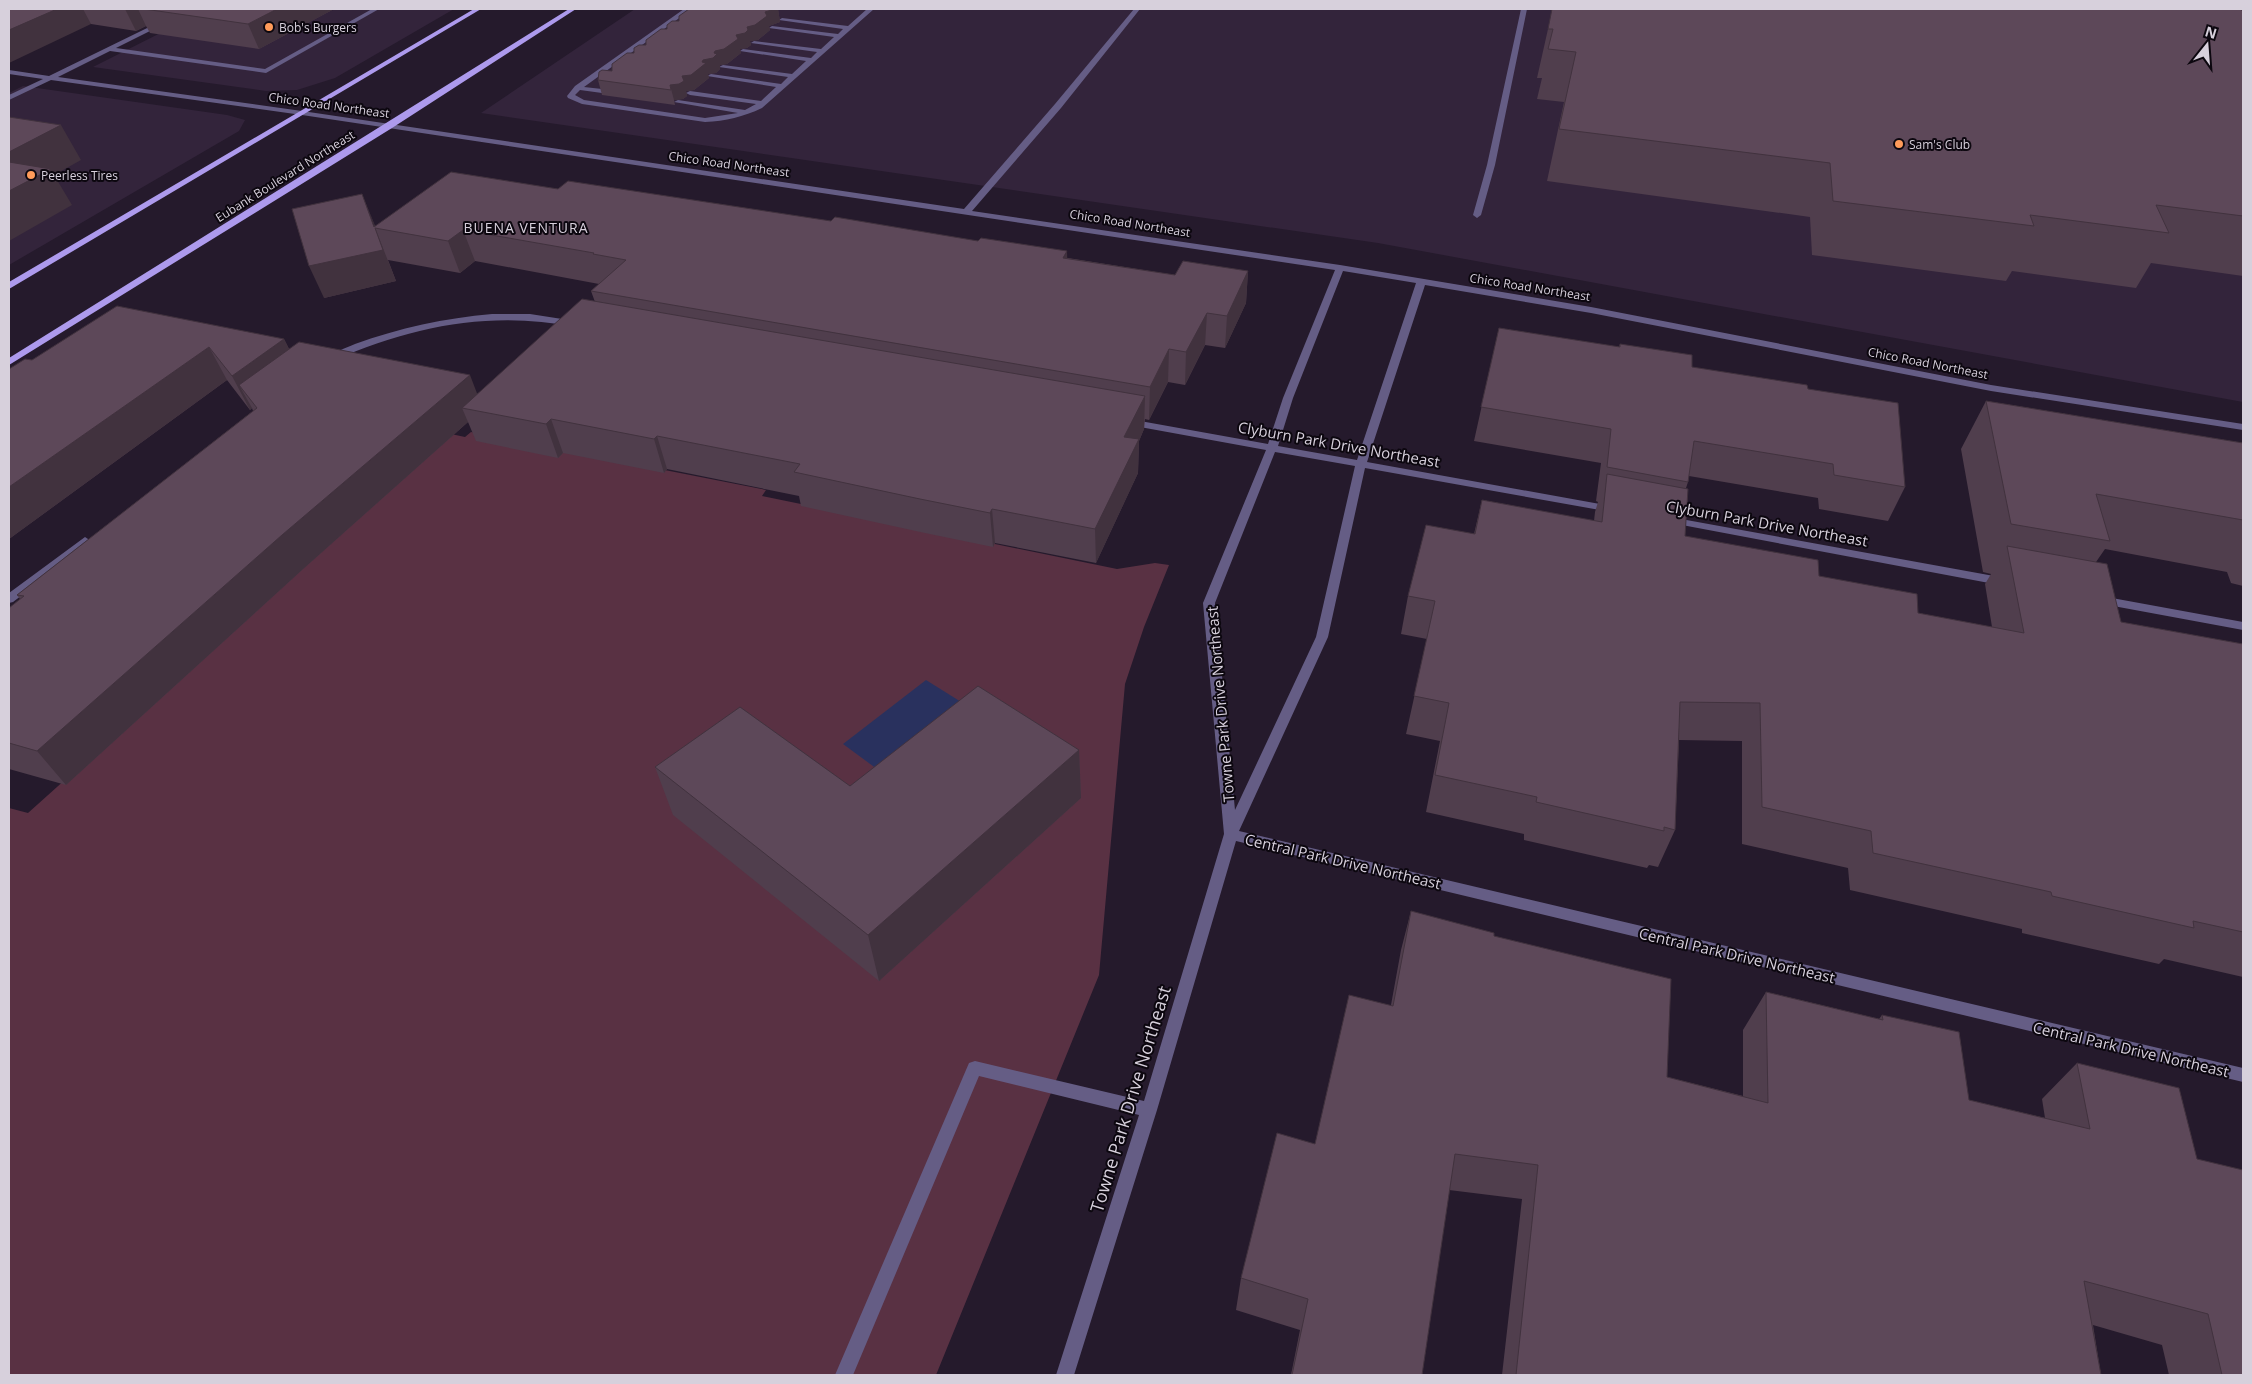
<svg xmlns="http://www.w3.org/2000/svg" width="2252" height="1384" font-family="'Open Sans',sans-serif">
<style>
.built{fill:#33243b}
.green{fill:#593143}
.water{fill:#29315e}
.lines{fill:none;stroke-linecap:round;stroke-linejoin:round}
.minor{fill:#655d85;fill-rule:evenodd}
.major{fill:#ad9aed;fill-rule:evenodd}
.wall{fill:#503e4d}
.shaded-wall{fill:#41323e}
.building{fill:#5d4859;stroke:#41323e}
.poi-dot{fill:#ff9b5a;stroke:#0c070f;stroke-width:2}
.labels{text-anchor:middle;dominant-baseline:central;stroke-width:4;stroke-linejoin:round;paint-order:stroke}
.far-poi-label{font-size:12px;fill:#d7d0dc;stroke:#0c070f;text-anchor:start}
.far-street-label{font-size:12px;fill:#d7d0dc;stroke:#0c070f}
.far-neighbourhood-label{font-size:14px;letter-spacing:1px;fill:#d7d0dc;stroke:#0c070f}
.street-label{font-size:15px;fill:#d7d0dc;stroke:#0c070f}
.near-street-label{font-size:18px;fill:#d7d0dc;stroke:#0c070f}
</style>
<rect width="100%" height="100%" fill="#251a2c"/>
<!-- built -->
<path class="built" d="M 208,9 L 454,9 L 335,78 L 297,90 L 266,91 L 93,67 Z
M 635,9 L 2243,9 L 2243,402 L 1378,243 L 481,113 Z
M 23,86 L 227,115 L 245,120 L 239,131 L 9,265 L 9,93 Z"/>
<!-- green -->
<path class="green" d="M 437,431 L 465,437 L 471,432 L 766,490 L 762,496 L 1117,569 L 1155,563 L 1169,565 L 1144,627 L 1125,684 L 1099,975 L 936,1375 L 9,1375 L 9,808 L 28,813 L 406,474 Z"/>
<!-- water -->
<path class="water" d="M 926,680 L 966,705 L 881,772 L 843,744 Z"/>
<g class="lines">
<!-- minor -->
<path class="minor" d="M 186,9 L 194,9 L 116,48 L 265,69 L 372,9 L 379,9 L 266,73 L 110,51 L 58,77 L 302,111 L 964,209 L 1055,104 L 1134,9 L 1140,9 L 1061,108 L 972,211 L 1340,265 L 1591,307 L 1991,385 L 2243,424 L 2243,430 L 1991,391 L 1591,313 L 1425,285 L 1367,462 L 1611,506 L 1616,509 L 1611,512 L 1365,468 L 1328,637 L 1239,831 L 2243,1068 L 2243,1082 L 1236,841 L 1157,1110 L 1074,1375 L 1056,1375 L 1139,1115 L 979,1076 L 853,1375 L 835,1375 L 969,1063 L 975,1061 L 1144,1101 L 1224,834 L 1203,603 L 1266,450 L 1129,425 L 1124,422 L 1129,419 L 1268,444 L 1283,398 L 1335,270 L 302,115 L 51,80 L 9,100 L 9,95 L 43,79 L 9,74 L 9,70 L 49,76 ZM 1343,271 L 1416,283 L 1357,460 L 1278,446 L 1293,398 ZM 1275,452 L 1355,466 L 1316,637 L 1235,810 L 1215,603 Z
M 684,9 L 703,9 L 709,11 L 706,13 L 689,11 L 584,87 L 602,89 L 602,93 L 580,90 L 575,95 L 584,100 L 705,118 L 738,113 L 674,102 L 678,100 L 745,110 L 756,104 L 690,95 L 686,93 L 690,91 L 761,101 L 776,87 L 707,76 L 711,74 L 781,84 L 788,77 L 719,67 L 723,65 L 792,74 L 806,61 L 740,51 L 743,49 L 811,58 L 817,52 L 751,43 L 754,41 L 821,49 L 834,37 L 769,28 L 772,26 L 838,34 L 843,29 L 779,20 L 782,18 L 848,26 L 867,9 L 874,9 L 762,108 C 743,117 726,121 705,122 L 582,104 L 568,98 L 567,96 L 575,86 Z
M 1521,9 L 1527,9 L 1495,165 L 1481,215 L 1477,218 L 1473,215 L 1487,165 Z
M 492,314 L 530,314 L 575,321 L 580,324 L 575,327 C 493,310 411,326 335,360 L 332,361 L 327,358 C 334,352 346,348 355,344 C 399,328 445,318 492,314 Z
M 1670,517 L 2005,578 L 2011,582 L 2005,586 L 1666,522 L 1664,520 L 1666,518 Z
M 85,537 L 91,541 L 89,544 L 13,602 L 9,603 L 9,593 Z
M 2101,596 L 2243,622 L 2243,630 L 2097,603 L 2095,600 Z"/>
<!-- major -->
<path class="major" d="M 474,9 L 481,9 L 9,289 L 9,282 Z
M 569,9 L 576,9 L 392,128 L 9,365 L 9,358 Z"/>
</g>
<!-- wall -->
<path class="wall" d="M 9,9 L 334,9 L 259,49 L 150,33 L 146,26 L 136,31 L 91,24 Z
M 689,9 L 778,9 L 780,22 L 769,26 L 770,30 L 758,40 L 750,41 L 751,45 L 747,48 L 740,49 L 741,53 L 727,64 L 720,65 L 720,69 L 716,73 L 708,74 L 709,78 L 694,90 L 686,91 L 687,96 L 683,99 L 674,100 L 675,105 L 602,95 L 598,80 L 612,71 L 634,53 L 679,21 Z
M 2243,12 L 2243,276 L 2151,263 L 2136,288 L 2012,271 L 2006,281 L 1812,255 L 1810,217 L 1547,181 L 1564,102 L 1537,99 L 1542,78 L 1537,78 L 1548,29 Z
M 558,189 L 1068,258 L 1175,275 L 1248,271 L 1246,303 L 1225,348 L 1205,345 L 1185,385 L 1168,382 L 1149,420 L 1145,419 L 1144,429 L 1139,441 L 1138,473 L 1096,563 L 995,543 L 993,547 L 925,533 L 801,506 L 799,496 L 667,469 L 664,473 L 563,453 L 558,458 L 476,441 L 468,422 L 302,570 L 66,785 L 9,769 L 9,608 L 20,599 L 17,595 L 253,411 L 252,408 L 250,410 L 227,380 L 9,539 L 9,369 L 32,360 L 284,339 L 289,349 L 477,394 L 595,302 L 591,291 L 599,284 L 475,261 L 460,273 L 388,260 L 396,281 L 324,298 L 375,226 Z
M 1499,328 L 1619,347 L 1620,344 L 1692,367 L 1808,389 L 1905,487 L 1888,521 L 1819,509 L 1818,498 L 1689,476 L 1688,482 L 1686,488 L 1685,536 L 1819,576 L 1918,613 L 1992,627 L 1985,584 L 1991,574 L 1983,572 L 1961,449 L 1986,401 L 2243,443 L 2243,586 L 2231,583 L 2227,572 L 2105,549 L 2096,562 L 2121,622 L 2243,644 L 2243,977 L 2164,959 L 2159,964 L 2022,933 L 2022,929 L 1850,890 L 1848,868 L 1742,844 L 1742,741 L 1679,740 L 1675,830 L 1658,867 L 1649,865 L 1647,868 L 1524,840 L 1524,834 L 1426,812 L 1440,741 L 1406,734 L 1427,639 L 1401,634 L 1408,596 L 1474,534 L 1482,500 L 1594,521 L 1595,512 L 1598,502 L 1596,501 L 1601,463 L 1474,441 Z
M 1079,750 L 1081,798 L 879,981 L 673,815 L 655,767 L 850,786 Z
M 1411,911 L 1494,936 L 1667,1077 L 1743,1096 L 1743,1030 L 1766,992 L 1879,1019 L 1882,1015 L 1969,1100 L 2045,1118 L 2042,1099 L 2077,1063 L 2243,1375 L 2169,1375 L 2162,1345 L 2093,1325 L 2101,1375 L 1502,1375 L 1522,1199 L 1449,1190 L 1422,1375 L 1291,1375 L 1300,1330 L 1236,1310 L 1241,1278 L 1315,1144 L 1391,1005 L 1401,950 Z"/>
<!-- shaded-wall -->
<path class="shaded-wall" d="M 57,9 L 83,9 L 91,24 L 9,63 L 9,30 Z
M 125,9 L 138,9 L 146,26 L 136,31 Z
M 277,9 L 334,9 L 259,49 L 248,24 Z
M 775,9 L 778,9 L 780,22 L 769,26 L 770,30 L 758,40 L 750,41 L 751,45 L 747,48 L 740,49 L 741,53 L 727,64 L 720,65 L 720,69 L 716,73 L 708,74 L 709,78 L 694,90 L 686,91 L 687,96 L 683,99 L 674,100 L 670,85 L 702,62 L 703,60 L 714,53 L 715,51 L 747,27 L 765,12 Z
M 61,125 L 81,160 L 54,175 L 72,205 L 9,241 L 9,152 Z
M 362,194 L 376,228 L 375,228 Z
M 375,228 L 396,281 L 324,298 L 309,266 Z
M 463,230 L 475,261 L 460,273 L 448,241 Z
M 1067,251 L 1068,283 L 1063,258 Z
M 1248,271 L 1246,303 L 1225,348 L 1227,316 Z
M 1207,313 L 1205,345 L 1185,385 L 1186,352 Z
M 284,339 L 301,372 L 239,385 L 252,408 L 250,410 L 232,376 Z
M 209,347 L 227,380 L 9,539 L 9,487 Z
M 1169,349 L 1168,382 L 1149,420 L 1150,387 Z
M 470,375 L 483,409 L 462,408 L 468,422 L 302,570 L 66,785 L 37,751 L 282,535 Z
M 1145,396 L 1144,429 L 1139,441 L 1138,473 L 1096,563 L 1095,529 L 1124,437 Z
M 551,419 L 563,453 L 558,458 L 546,424 Z
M 657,436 L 667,469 L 664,473 L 654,439 Z
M 992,509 L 995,543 L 993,547 L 990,513 Z
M 1079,750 L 1081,798 L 879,981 L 868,935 Z"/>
<!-- building -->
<path class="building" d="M 9,9 L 57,9 L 9,30 Z
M 144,9 L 277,9 L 248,24 Z
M 689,9 L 775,9 L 765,12 L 767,16 L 755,25 L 747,27 L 748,30 L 745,33 L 736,35 L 738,39 L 724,49 L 715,51 L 714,53 L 717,54 L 713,58 L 703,60 L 702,62 L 706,63 L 691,75 L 682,76 L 684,81 L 679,84 L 670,85 L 671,90 L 598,80 L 599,72 L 602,70 L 612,71 L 612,64 L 627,53 L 634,53 L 634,48 L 639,45 L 646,45 L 646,40 L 661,29 L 667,29 L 667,25 L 672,21 L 679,21 L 679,16 Z
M 1552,9 L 2241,9 L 2243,12 L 2243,216 L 2156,205 L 2169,233 L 2030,215 L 2034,226 L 1833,201 L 1830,163 L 1559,129 L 1576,52 L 1548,49 L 1553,29 L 1548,29 Z
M 9,117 L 61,125 L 9,152 Z
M 9,162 L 51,169 L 9,191 Z
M 451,172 L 558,189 L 568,181 L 831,221 L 835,217 L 978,241 L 981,238 L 1067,251 L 1063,258 L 1175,275 L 1183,261 L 1248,271 L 1227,316 L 1207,313 L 1186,352 L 1169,349 L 1150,387 L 591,291 L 626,260 L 593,254 L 594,253 L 463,230 L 448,241 L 375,228 L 383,250 L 309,266 L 292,209 L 362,194 L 374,227 Z
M 582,299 L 1145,396 L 1124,437 L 1139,439 L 1095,529 L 992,509 L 990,513 L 920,499 L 794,472 L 800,464 L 657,436 L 654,439 L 551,419 L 546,424 L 462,408 Z
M 117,306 L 284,339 L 232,376 L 209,347 L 9,487 L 9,369 L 25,359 L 32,360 Z
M 1499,328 L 1620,347 L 1620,344 L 1692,355 L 1692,367 L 1807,385 L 1808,389 L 1898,403 L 1905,487 L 1834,475 L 1833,464 L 1694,441 L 1688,482 L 1607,467 L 1611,429 L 1481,407 Z
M 299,342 L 470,375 L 282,535 L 37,751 L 9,743 L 9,608 L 24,596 L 17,595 L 257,408 L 239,385 Z
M 1986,401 L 2243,443 L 2243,520 L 2096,494 L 2110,541 L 2011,524 Z
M 1607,474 L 1688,489 L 1685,536 L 1818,560 L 1819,576 L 1917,594 L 1918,613 L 2024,633 L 2007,546 L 2107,564 L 2121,622 L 2243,644 L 2243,932 L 2193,921 L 2194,928 L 2052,896 L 2051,892 L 1873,853 L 1871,831 L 1762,807 L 1760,703 L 1680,702 L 1675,830 L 1664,827 L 1664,831 L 1536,802 L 1537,797 L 1435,775 L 1449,703 L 1414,696 L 1435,601 L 1408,596 L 1426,525 L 1475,534 L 1482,500 L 1602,522 Z
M 978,686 L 1079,750 L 868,935 L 655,767 L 740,707 L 850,786 Z
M 1411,911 L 1494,933 L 1494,936 L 1671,979 L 1667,1077 L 1768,1103 L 1766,992 L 1883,1020 L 1882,1015 L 1959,1032 L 1969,1100 L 2090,1129 L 2077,1063 L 2179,1088 L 2197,1159 L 2243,1170 L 2243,1375 L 2222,1375 L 2208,1314 L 2084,1281 L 2101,1375 L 1516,1375 L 1538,1165 L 1455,1154 L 1422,1375 L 1292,1375 L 1308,1299 L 1241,1278 L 1277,1133 L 1315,1144 L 1349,995 L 1393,1006 Z"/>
<!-- markers -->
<g class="poi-dot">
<circle cx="269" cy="27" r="5"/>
<circle cx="1899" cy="144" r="5"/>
<circle cx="31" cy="175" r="5"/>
</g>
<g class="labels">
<!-- far-poi labels -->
<g class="far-poi-label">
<text x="279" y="27">Bob's Burgers</text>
<text x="1909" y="144">Sam's Club</text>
<text x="41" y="175">Peerless Tires</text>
</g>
<!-- far-street labels -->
<g class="far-street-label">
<text transform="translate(329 105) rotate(8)">Chico Road Northeast</text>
<text transform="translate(729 164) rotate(8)">Chico Road Northeast</text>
<text transform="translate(285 176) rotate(-32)">Eubank Boulevard Northeast</text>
<text transform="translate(1130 223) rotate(9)">Chico Road Northeast</text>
<text transform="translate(1530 287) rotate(9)">Chico Road Northeast</text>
<text transform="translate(1928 363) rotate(11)">Chico Road Northeast</text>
</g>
<!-- far-neighbourhood labels -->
<g class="far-neighbourhood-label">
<text x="526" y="227">BUENA VENTURA</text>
</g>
<!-- street labels -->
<g class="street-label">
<text transform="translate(1339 444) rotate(10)">Clyburn Park Drive Northeast</text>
<text transform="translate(1767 523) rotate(10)">Clyburn Park Drive Northeast</text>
<text transform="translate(1220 704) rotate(-95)">Towne Park Drive Northeast</text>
<text transform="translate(1343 861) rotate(13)">Central Park Drive Northeast</text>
<text transform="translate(1737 955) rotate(13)">Central Park Drive Northeast</text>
<text transform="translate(2131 1049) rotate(13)">Central Park Drive Northeast</text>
</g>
<!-- near-street labels -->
<g class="near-street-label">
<text transform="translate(1130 1099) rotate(-73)">Towne Park Drive Northeast</text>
</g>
</g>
<!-- border -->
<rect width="2252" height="1384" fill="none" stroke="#d7d0dc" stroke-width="20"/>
<!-- north arrow -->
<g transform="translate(2207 45) rotate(17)" stroke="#0c070f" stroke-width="4" paint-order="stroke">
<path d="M0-4L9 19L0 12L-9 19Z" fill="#d7d0dc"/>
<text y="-8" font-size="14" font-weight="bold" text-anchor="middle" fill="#d7d0dc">N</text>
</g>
</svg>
